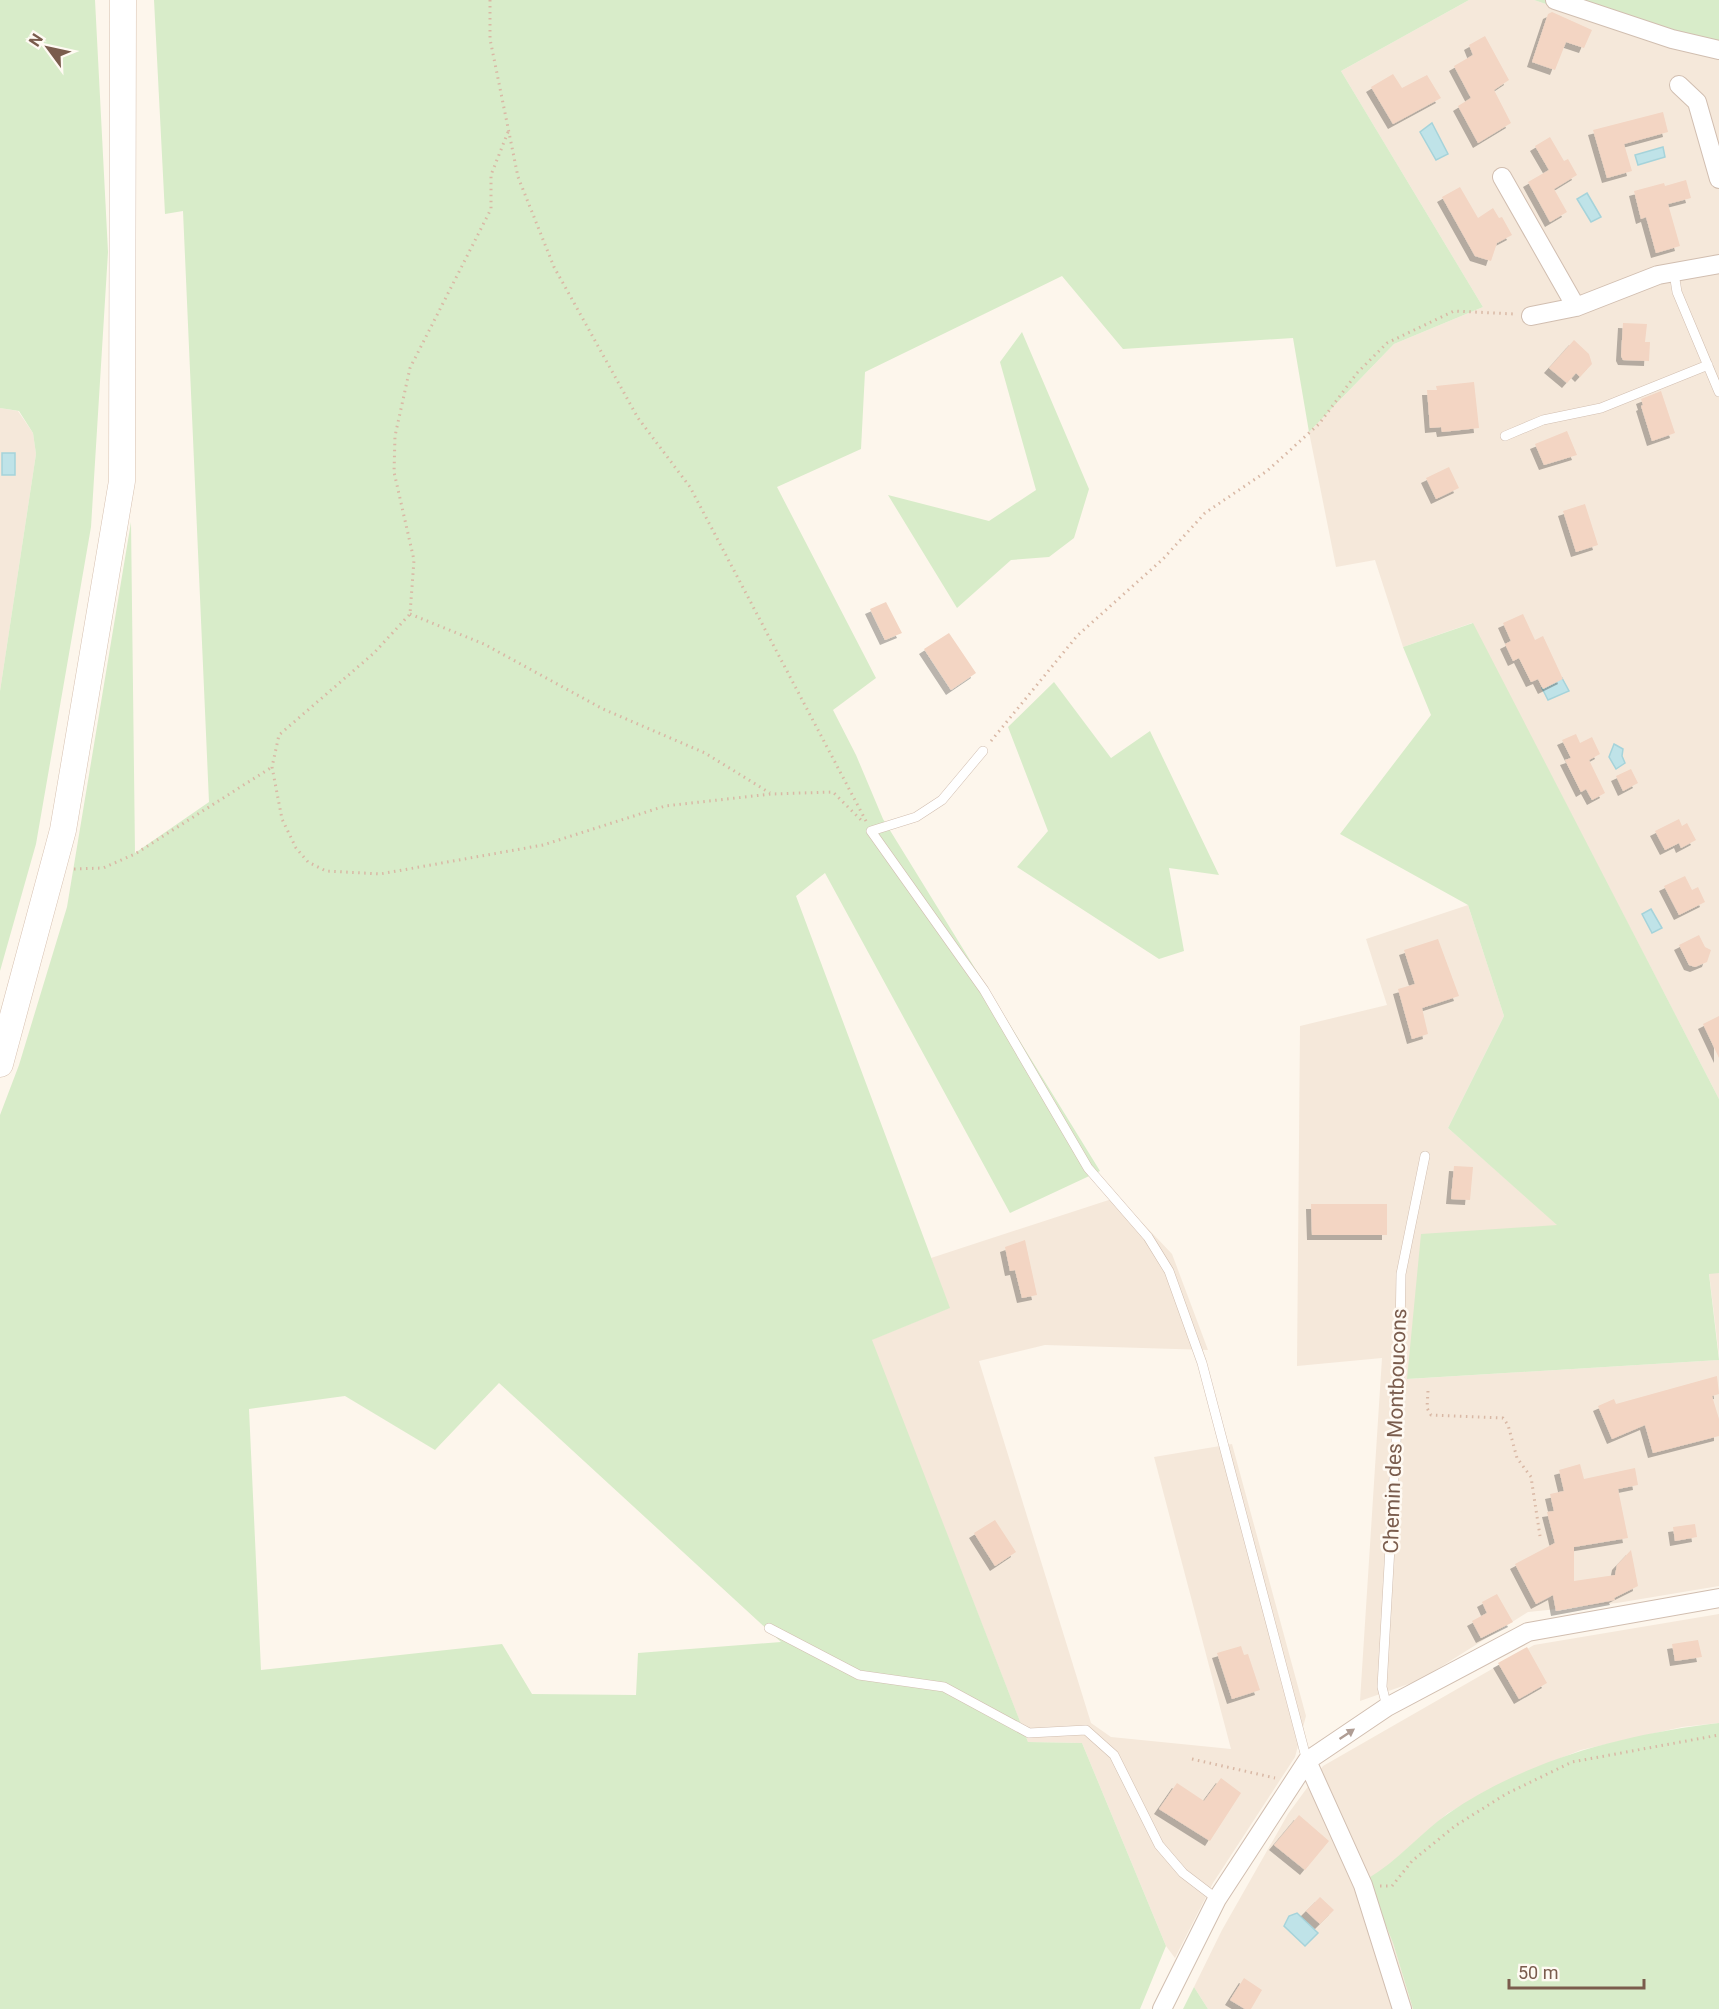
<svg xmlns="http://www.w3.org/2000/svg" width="1719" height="2009" font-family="Roboto,sans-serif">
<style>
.residential{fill:#f5e8da}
.green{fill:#d8ecc9;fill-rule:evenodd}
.water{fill:#bfe3e8;stroke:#a5d3da;stroke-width:1.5}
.building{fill:#f3d5c3;filter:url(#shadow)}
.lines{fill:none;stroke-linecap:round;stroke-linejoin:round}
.service-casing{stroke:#d1beb0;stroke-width:10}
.minor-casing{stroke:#d1beb0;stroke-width:20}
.secondary-casing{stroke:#d6c0b0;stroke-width:27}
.path{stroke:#d9b8a5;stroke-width:3;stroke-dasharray:1.5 4.5;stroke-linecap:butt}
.service{stroke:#fff;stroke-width:9}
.minor{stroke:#fff;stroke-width:18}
.secondary{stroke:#fff;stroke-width:26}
.oneway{fill:#af9d94}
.labels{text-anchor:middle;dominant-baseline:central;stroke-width:5;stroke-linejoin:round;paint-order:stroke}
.street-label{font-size:21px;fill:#7a5c4d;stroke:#fffaf3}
</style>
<defs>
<filter id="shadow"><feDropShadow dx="-5" dy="5" stdDeviation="0" flood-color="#0004"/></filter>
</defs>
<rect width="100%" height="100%" fill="#fdf6ec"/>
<!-- residential -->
<path class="residential" d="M 1469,0 L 1534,0 L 1697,55 L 1719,59 L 1719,1099 L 1472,623 L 1403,647 L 1375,560 L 1336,567 L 1309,432 L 1394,344 L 1483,307 L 1341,71 Z
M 0,408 L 18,411 L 33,433 L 36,454 L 0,691 Z
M 1468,905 L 1504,1016 L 1448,1128 L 1558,1225 L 1408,1379 L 1719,1360 L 1719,1586 L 1617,1603 L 1528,1612 L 1420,1680 L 1360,1701 L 1382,1358 L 1297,1366 L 1300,1026 L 1387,1005 L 1366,939 Z
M 1118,1197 L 1172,1254 L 1208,1350 L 1045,1345 L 979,1361 L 1091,1723 L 1111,1737 L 1231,1749 L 1154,1457 L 1232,1444 L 1306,1716 L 1295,1757 L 1213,1883 L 1175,1958 L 1166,1946 L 1082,1743 L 1028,1742 L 871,1340 L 949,1308 L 931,1258 Z
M 1709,1273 L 1719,1273 L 1719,1356 Z
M 1719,1614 L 1719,1723 L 1682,1727 L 1581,1750 L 1516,1776 L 1448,1813 L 1383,1870 L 1367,1879 L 1393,1943 L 1413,2009 L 1208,2009 L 1194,1987 L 1222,1930 L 1288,1814 L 1323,1766 L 1534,1645 Z"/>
<!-- green -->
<path class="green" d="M 0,0 L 95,0 L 108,252 L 91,527 L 36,844 L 0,971 L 0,691 L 36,454 L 33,433 L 19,411 L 0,408 Z
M 154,0 L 1469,0 L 1341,71 L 1483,307 L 1394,344 L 1309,432 L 1293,338 L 1123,349 L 1062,276 L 865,372 L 861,449 L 777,487 L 876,678 L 833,710 L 856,755 L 883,819 L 1100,1171 L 1010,1213 L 825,873 L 796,896 L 950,1308 L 872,1340 L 1028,1742 L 1082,1743 L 1166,1946 L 1140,2009 L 0,2009 L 0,1115 L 19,1065 L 67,907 L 131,522 L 135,853 L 209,802 L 183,211 L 165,214 ZM 499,1383 L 781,1642 L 638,1653 L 636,1695 L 532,1694 L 502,1644 L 261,1670 L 249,1409 L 345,1396 L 435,1450 Z
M 1534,0 L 1719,0 L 1719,59 L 1697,55 Z
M 1022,332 L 1089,489 L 1074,538 L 1049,557 L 1011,560 L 957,608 L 888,495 L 989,521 L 1036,490 L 1000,362 Z
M 1473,623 L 1719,1099 L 1719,1273 L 1709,1274 L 1719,1360 L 1407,1379 L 1421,1234 L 1557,1225 L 1448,1128 L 1504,1016 L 1468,905 L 1340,834 L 1431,715 L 1403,647 Z
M 1054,682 L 1111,758 L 1150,731 L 1219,875 L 1169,868 L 1184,951 L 1159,959 L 1017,867 L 1048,831 L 1008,727 Z
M 1719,1723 L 1719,2009 L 1413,2009 L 1393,1943 L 1367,1879 C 1398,1861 1420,1833 1449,1813 C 1528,1759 1625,1734 1719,1723 Z
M 1194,1987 L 1208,2009 L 1183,2009 Z"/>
<!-- water -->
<path class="water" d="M 1432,123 L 1448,154 L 1436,160 L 1420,132 Z
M 1663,147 L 1665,157 L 1638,165 L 1635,155 Z
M 1587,193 L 1601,217 L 1591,222 L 1577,199 Z
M 2,453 L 15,453 L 15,475 L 2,475 Z
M 1562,678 L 1569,691 L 1548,700 L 1542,688 Z
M 1614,744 L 1623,749 L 1622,756 L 1625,763 L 1616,769 L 1609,757 Z
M 1651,909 L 1662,928 L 1652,933 L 1642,914 Z
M 1297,1913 L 1318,1933 L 1305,1946 L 1284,1926 L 1289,1916 Z"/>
<!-- building -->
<path class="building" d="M 1552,12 L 1592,30 L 1584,48 L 1566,42 L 1555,70 L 1532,62 L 1548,14 Z
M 1485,36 L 1509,80 L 1494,90 L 1511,123 L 1478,143 L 1458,106 L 1471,98 L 1454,66 L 1473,55 L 1469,45 Z
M 1393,74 L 1402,88 L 1427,75 L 1441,98 L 1393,124 L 1371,87 Z
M 1663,112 L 1668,132 L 1624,144 L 1632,171 L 1607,178 L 1593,130 Z
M 1550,137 L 1564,161 L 1568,159 L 1577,175 L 1554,189 L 1567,212 L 1550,222 L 1528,182 L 1549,170 L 1535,146 Z
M 1686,180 L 1691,198 L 1668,204 L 1680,246 L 1656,253 L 1646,217 L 1641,219 L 1634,191 L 1664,183 L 1665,186 Z
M 1460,187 L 1478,218 L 1493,208 L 1499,218 L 1502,217 L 1512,235 L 1497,243 L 1491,261 L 1475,256 L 1442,197 Z
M 1623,323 L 1647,324 L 1645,342 L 1650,342 L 1649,361 L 1623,360 L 1621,356 Z
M 1574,340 L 1589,354 L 1592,364 L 1580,377 L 1576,373 L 1567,383 L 1549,368 Z
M 1474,382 L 1479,428 L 1442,432 L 1441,427 L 1430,428 L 1427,390 L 1437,390 L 1436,386 Z
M 1661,391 L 1675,433 L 1652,441 L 1641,406 L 1643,405 L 1641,399 Z
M 1567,431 L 1577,455 L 1544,465 L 1535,444 Z
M 1449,467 L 1459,488 L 1436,499 L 1426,478 Z
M 1585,504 L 1598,545 L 1576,552 L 1563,511 Z
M 886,602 L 902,633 L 885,640 L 870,609 Z
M 1523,614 L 1535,640 L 1543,636 L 1563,679 L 1543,689 L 1538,679 L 1531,682 L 1519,658 L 1513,661 L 1505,644 L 1511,641 L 1503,623 Z
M 949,633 L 976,673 L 951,690 L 924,649 Z
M 1576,734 L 1580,743 L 1592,737 L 1600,754 L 1589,760 L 1605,793 L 1592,800 L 1586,789 L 1581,792 L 1565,760 L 1571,758 L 1562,740 Z
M 1631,769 L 1638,783 L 1623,791 L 1616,776 Z
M 1679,819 L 1682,826 L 1687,823 L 1696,840 L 1681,848 L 1679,843 L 1665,850 L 1655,831 Z
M 1685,876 L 1692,890 L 1698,887 L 1705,902 L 1679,915 L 1664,886 Z
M 1699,935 L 1705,947 L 1711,950 L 1707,962 L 1695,967 L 1689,965 L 1679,945 Z
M 1438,939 L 1459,996 L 1422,1008 L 1428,1034 L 1412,1039 L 1398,989 L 1415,984 L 1404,950 Z
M 1719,1016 L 1719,1058 L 1703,1024 Z
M 1454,1166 L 1473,1167 L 1470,1200 L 1451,1199 Z
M 1311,1204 L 1387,1204 L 1387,1235 L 1312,1235 Z
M 1025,1240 L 1037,1295 L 1022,1298 L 1015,1270 L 1010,1271 L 1005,1247 Z
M 1717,1376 L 1719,1394 L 1712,1396 L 1719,1419 L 1719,1436 L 1653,1453 L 1645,1425 L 1612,1439 L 1598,1406 L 1614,1399 L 1616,1404 Z
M 1580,1464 L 1584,1479 L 1635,1468 L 1638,1485 L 1618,1489 L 1628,1538 L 1574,1547 L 1574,1581 L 1615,1575 L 1617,1565 L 1631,1550 L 1638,1586 L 1614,1598 L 1615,1600 L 1556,1611 L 1553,1595 L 1536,1604 L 1515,1564 L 1555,1543 L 1547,1512 L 1554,1511 L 1550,1494 L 1564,1491 L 1559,1470 Z
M 995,1520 L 1016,1552 L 995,1566 L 974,1533 Z
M 1695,1524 L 1697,1537 L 1675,1541 L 1673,1527 Z
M 1497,1594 L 1513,1622 L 1481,1638 L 1472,1621 L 1487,1613 L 1482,1602 Z
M 1698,1640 L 1702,1657 L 1675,1661 L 1672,1644 Z
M 1241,1646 L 1244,1655 L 1248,1654 L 1260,1690 L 1232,1699 L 1217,1653 Z
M 1527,1647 L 1547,1683 L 1519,1699 L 1498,1663 Z
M 1221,1778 L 1241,1793 L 1210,1841 L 1159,1809 L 1177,1783 L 1204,1801 Z
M 1299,1815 L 1329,1841 L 1305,1870 L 1274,1845 Z
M 1320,1897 L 1334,1910 L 1320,1924 L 1306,1911 Z
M 1244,1978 L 1262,1990 L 1251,2009 L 1245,2009 L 1230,2000 Z"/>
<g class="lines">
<defs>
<path id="service" d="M 1674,273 L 1677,292 L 1719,392
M 1505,436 L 1543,420 L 1601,408 L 1708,365
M 983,751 L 942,800 L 916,817 L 871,831 L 984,990 L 1088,1168 L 1148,1237 L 1169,1271 L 1202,1363 L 1307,1761
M 769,1628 L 859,1675 L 944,1687 L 1029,1733 L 1086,1730 L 1114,1755 L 1159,1845 L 1183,1873 L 1217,1899
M 1387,1707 L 1382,1687 L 1399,1390 L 1401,1274 L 1425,1156"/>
<path id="minor" d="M 1555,0 L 1672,39 L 1719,50
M 1679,85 L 1697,102 L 1719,179
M 1502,177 L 1576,307
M 1531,316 L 1576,307 L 1658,275 L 1719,264
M 1307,1761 L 1363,1885 L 1402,2009
M 1162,2009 L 1217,1899 L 1307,1761 L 1387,1707 L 1528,1632 L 1719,1598"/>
<path id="secondary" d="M 0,1064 L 63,830 L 122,481 L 123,0"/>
</defs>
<!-- service casing -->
<use href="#service" class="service-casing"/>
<!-- minor casing -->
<use href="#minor" class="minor-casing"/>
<!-- secondary casing -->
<use href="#secondary" class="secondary-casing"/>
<!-- path -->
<path class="path" d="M 490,0 L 490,39 L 518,177 L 554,267 L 638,418 L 690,487 L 866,821
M 508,132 L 491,175 L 491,209 L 410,368 L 395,436 L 394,472 L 414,560 L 410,614 L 374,653 L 279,735 L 272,767 L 282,819 L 296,848 L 308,862 L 326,871 L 380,874 L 543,845 L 665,806 L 771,794 L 833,792 L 862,821
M 410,614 L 484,644 L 603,709 L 705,753 L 770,793
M 991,741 L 1077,636 L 1163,559 L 1205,513 L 1267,471 L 1319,424 L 1357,373 L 1387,343 L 1454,311 L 1514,314
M 74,869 L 103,868 L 135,854 L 272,767
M 1428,1391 L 1427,1408 L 1431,1415 L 1503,1418 L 1508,1425 L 1517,1458 L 1531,1477 L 1540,1536
M 1192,1759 L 1275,1778
M 1380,1886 L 1392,1886 L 1412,1861 L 1455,1826 L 1506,1794 L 1572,1762 L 1719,1735"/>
<!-- service -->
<use href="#service" class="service"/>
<!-- minor -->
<use href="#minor" class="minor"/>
<!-- secondary -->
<use href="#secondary" class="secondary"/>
</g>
<!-- one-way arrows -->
<defs><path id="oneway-solid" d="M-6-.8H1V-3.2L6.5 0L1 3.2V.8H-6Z" transform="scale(1.5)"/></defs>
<use class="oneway" href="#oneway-solid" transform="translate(1347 1734) rotate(-34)"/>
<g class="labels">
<!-- street labels -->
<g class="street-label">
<text transform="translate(1395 1431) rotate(-88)">Chemin des Montboucons</text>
</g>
</g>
<!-- north arrow -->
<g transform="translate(48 48) rotate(303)" stroke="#fffaf3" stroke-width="4.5" paint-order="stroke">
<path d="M0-4.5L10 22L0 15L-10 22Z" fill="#7a5c4d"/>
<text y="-9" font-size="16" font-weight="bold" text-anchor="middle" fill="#7a5c4d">N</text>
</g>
<!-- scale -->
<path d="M1509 1979v9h135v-9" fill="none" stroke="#7a5c4d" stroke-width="3"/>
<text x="1518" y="1979" font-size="18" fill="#7a5c4d" stroke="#fffaf3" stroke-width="4.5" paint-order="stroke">50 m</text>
</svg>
